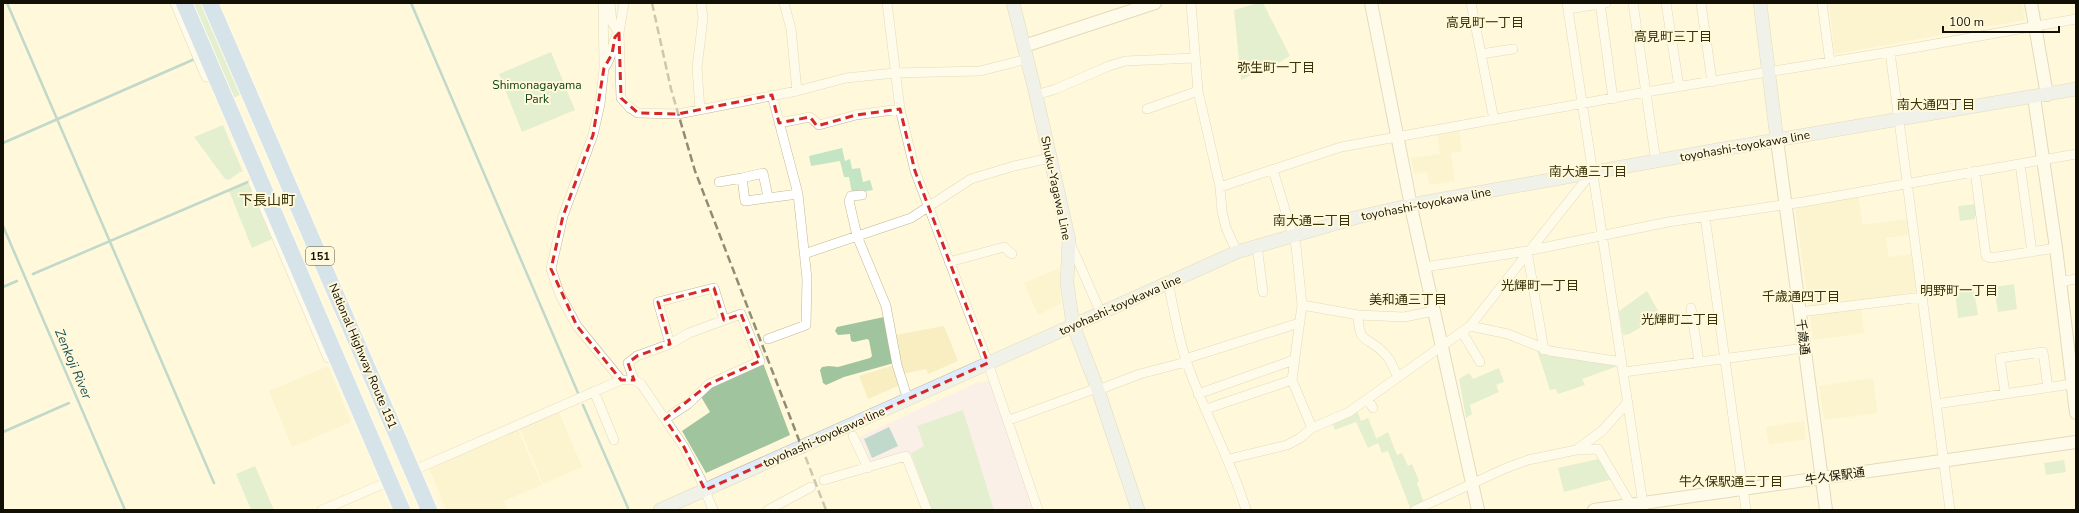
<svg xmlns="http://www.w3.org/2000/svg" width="2079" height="513" font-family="'Nunito Sans','Noto Sans JP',sans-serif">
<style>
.built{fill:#f9eec1}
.education{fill:#f7e7f9}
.green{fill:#c4e5c3}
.forest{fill:#a0c49e}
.water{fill:#73b3b6}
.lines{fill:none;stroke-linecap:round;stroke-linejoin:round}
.stream{stroke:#73b3b6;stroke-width:2.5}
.minor-casing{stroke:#c0b793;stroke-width:10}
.tertiary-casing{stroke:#c0b793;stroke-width:14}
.secondary-casing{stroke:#c0b793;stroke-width:14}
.trunk-casing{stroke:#fff;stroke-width:18}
.minor{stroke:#fff;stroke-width:9}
.tertiary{stroke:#fff;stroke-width:12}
.secondary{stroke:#ddebfd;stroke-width:13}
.trunk{stroke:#a4cafa;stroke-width:16}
.rail{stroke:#918c77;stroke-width:2.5;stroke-dasharray:8 4;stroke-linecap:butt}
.marked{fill:none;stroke:#d62828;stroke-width:3;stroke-dasharray:8 5;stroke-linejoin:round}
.labels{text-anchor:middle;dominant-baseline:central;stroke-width:4;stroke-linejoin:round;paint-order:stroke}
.shield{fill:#fff8da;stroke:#595544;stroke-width:1}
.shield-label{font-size:11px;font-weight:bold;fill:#120f04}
.park-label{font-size:12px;fill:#0f4412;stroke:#fff8da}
.street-label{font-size:12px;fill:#120f04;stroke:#fff8da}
.neighbourhood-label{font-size:13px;fill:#383308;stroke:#fff8da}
.water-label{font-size:13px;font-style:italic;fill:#154f52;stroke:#fff8da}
.quarter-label{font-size:14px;fill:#383308;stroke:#fff8da}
</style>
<rect width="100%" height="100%" fill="#fff8da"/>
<!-- built -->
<path class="built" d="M 1829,3 L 2022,3 L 2025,20 L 1835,54 Z
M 1459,131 L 1462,151 L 1451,153 L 1455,181 L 1429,185 L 1427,172 L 1414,174 L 1411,158 L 1440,154 L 1437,134 Z
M 1858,195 L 1863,225 L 1907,219 L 1909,235 L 1886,238 L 1889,257 L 1912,254 L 1917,292 L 1860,300 L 1864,333 L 1813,340 L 1795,206 Z
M 1059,268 L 1061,304 L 1038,315 L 1024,283 Z
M 944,326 L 958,361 L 928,374 L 926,369 L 902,374 L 895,335 Z
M 894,365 L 900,385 L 868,399 L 859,376 Z
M 328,366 L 351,422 L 292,447 L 269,391 Z
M 1873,378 L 1878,413 L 1824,420 L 1819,386 Z
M 559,412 L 582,467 L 543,484 L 520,429 Z
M 1804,421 L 1806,439 L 1769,445 L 1766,427 Z
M 518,430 L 542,485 L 504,501 L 507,510 L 446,510 L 429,468 Z"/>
<!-- education -->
<path class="education" d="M 991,379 L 1035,510 L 929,510 L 908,453 L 870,463 L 857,438 L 978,382 L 982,383 Z"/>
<!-- green -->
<path class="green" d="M 191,3 L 207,3 L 242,94 L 233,98 Z
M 1258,3 L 1263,3 L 1290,56 L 1269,68 L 1264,62 L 1251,69 L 1254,74 L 1241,80 L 1234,10 Z
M 551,52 L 575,110 L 522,132 L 499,74 Z
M 223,125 L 243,172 L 240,172 L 229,180 L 225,179 L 194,137 Z
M 842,148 L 845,161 L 850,159 L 852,169 L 860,168 L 863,182 L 870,180 L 873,190 L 852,194 L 849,177 L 844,177 L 840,161 L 811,166 L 809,156 Z
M 248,183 L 272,239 L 252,248 L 229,191 Z
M 1976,204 L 1978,215 L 1975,216 L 1975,219 L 1960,221 L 1958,206 Z
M 2014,284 L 2017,309 L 1998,312 L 1994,287 Z
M 1974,290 L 1978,315 L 1958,318 L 1955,292 Z
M 1647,291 L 1661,316 L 1629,334 L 1623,335 L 1619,311 Z
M 1537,350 L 1616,364 L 1618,366 L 1582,379 L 1585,385 L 1558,394 L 1556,389 L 1550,390 Z
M 1499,368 L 1504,382 L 1496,385 L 1499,392 L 1470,405 L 1472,414 L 1466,418 L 1459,379 L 1469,373 L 1473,379 Z
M 963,410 L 994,510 L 932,510 L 911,453 L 924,446 L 917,426 Z
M 1357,410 L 1361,421 L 1368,418 L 1377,440 L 1377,438 L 1388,432 L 1397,455 L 1402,453 L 1408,466 L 1412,464 L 1419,481 L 1417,483 L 1424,503 L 1411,510 L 1388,451 L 1382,453 L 1378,443 L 1368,448 L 1356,422 L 1335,430 L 1332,422 Z
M 1598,459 L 1613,479 L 1564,492 L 1558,468 Z
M 2064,460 L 2066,472 L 2046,475 L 2044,463 Z
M 255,466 L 274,510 L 251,510 L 236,474 Z"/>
<!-- forest -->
<path class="forest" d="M 884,317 L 894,363 L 844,377 L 826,385 L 823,383 L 820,370 L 822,367 L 829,366 L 838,367 L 870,358 L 872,356 L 869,340 L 867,339 L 854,342 L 851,341 L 850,334 L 838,335 L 835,331 L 837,327 Z
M 763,363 L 790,435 L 706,473 L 682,431 L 710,412 L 700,395 L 710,386 Z"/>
<!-- water -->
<path class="water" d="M 889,427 L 898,446 L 872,458 L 864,439 Z"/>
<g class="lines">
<!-- stream -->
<path class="stream" d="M 7,3 L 214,483
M 411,3 L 578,393
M 3,143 L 197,58
M 3,226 L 125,510
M 33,274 L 248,182
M 3,287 L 17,281
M 583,405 L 628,508
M 3,432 L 69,403"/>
<defs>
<path id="minor" d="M 175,3 L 206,77 L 215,78
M 603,3 L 604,68 L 600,104 L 593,135 L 563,216 L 551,269 L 560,295 L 577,326 L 621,380 L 634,380 L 641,384 L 684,447 L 700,478 L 713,510
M 610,3 L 612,22 L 619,33
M 784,3 L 791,29 L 797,91
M 887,3 L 900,109 L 915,171 L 988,363 L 1038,510
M 1191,3 L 1198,91 L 1220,187 L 1222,211 L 1226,228 L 1237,252
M 1471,3 L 1494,120
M 1567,3 L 1643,504 L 1643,510
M 1600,3 L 1613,99
M 1633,3 L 1656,162
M 1666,3 L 1679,87
M 1701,3 L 1712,82
M 1822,3 L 1830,62
M 1568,9 L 1606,3
M 619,33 L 624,3
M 1890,52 L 1950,510
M 1481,54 L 1513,49
M 604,68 C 614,57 610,42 619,33 L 621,98 L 630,108 L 638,113 L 678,114 L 797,91 L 846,78 L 895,73 L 980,71 L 1027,59
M 1036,95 L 1056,89 L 1109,66 L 1125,61 L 1195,58
M 1147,109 L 1198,91
M 700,110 L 697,68 L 703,18 L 701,3
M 779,123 L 810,117 L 819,125 L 856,115 L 900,109
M 2020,164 L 2032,252
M 1273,170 L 1296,246 L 1302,305 L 1292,380 L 1312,428
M 1975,171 L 1986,256 L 1991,258 L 2056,248
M 742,178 L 763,173 L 768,197
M 253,182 L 328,358
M 719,182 L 742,178 L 745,201 L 798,194
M 1220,187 L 1341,147 L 1646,92 L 1890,52 L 2076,19
M 862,195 L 851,196 L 849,201 L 857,236 L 886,306 L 897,365 L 908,400
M 1705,217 L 1746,510
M 1070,243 L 1101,313
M 1257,246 L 1263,292
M 1527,251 L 1544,350
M 804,254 L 911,218 L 971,179 L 1014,166 L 1050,158
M 949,262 L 1004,247 L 1012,254
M 1425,267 L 1527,251 L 1668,222 L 1803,202 L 2076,154
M 2059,282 L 2076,279
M 1168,283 C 1174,309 1178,338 1187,363 C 1204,413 1231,459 1246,510
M 1302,305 L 1358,315 L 1404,317 L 1434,311
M 1691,308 L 1699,362
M 1800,312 L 1922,297
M 1358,315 C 1359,346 1367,335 1384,353 C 1390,358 1394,369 1398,377
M 1470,326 L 1508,334 L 1550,351 L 1622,362
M 1462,332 L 1480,362
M 768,339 L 806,325 L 807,279 L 798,194 L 772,95
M 670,344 L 658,302 L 714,288 L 724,320
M 1185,359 L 1299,323
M 1624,372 L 1804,348
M 634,380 L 628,363 L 637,356 L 670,344 L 689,333 L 741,314 L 760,361 L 709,384 L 688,404 L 665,419
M 1098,390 L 1140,374 L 1186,362
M 594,391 L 614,440
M 1198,394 L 1294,360
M 2005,394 L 2000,358 L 2043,352 L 2048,388
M 1368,399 L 1373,408
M 1936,404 L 2072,384
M 1206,409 L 1292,380
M 1009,420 L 1097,388
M 853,436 L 868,468
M 1576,450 L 1598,449 L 1631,505
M 1229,459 L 1287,445 L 1300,438 L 1312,428 L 1349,412 L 1470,326 L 1592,172
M 412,471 L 621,380
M 824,480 L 906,456 L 927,510
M 322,510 L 390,481
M 768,510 L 811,487
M 1415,510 L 1506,468 L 1528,460 L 1576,450 L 1602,431 L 1628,402"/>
<path id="tertiary" d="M 1371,3 L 1413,216 L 1478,510
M 2031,3 L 2047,95
M 1024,46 L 1155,3
M 2034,97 L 2056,248 L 2076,413
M 1777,140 L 1826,510
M 1594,510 L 2076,442"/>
<path id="secondary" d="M 1013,3 L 1036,95 L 1069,240 L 1067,283 L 1073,325 L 1098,390 L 1138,510
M 1760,3 L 1777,140
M 660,510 L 1237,252 L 1358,217 L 1421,203 L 1717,150 L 2076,89"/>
<path id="trunk" d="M 184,3 L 402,510
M 210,3 L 429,510"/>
</defs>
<!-- minor casing -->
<use href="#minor" class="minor-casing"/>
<!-- tertiary casing -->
<use href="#tertiary" class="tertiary-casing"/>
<!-- secondary casing -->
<use href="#secondary" class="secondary-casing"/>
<!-- trunk casing -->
<use href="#trunk" class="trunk-casing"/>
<!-- minor -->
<use href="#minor" class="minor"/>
<!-- tertiary -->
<use href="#tertiary" class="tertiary"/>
<!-- secondary -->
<use href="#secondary" class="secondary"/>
<!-- trunk -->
<use href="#trunk" class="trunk"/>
<!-- rail -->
<path class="rail" d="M 652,3 L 671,89 L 695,171 L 826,510"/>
</g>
<!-- marked area -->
<path d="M0 0H2079V513H0ZM 619,33 L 621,98 L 638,113 L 678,114 L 772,95 L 779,123 L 810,117 L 817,126 L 856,115 L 900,109 L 915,171 L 988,363 L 705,490 L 684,447 L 665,419 L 709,384 L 760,361 L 741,314 L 724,320 L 714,288 L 658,302 L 670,344 L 637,356 L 628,363 L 634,380 L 621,380 L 577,326 L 551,269 L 563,216 L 593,135 L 604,68 L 612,54 L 615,37 Z" fill="#fff8da" fill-opacity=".55" fill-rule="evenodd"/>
<path class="marked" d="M 619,33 L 621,98 L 638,113 L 678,114 L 772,95 L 779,123 L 810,117 L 817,126 L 856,115 L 900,109 L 915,171 L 988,363 L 705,490 L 684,447 L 665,419 L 709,384 L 760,361 L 741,314 L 724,320 L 714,288 L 658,302 L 670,344 L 637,356 L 628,363 L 634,380 L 621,380 L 577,326 L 551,269 L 563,216 L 593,135 L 604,68 L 612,54 L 615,37 Z"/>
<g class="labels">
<!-- shield labels -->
<rect class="shield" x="306" y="247" width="28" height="18" rx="3"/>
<g class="shield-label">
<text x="320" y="256">151</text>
</g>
<!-- park labels -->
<g class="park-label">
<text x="537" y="85">Shimonagayama<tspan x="537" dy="14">Park</tspan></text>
</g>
<!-- street labels -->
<g class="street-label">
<text transform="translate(1745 146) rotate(-10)">toyohashi-toyokawa line</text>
<text transform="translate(1056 188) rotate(78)">Shuku-Yagawa Line</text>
<text transform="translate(1426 204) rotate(-11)">toyohashi-toyokawa line</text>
<text transform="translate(1120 305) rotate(-24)">toyohashi-toyokawa line</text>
<text transform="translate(1803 337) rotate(83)">千歳通</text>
<text transform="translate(363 356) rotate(67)">National Highway Route 151</text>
<text transform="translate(824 437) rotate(-24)">toyohashi-toyokawa line</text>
<text transform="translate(1835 476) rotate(-8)">牛久保駅通</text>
</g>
<!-- neighbourhood labels -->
<g class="neighbourhood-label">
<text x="1485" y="23">高見町一丁目</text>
<text x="1673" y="37">高見町三丁目</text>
<text x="1276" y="68">弥生町一丁目</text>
<text x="1936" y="105">南大通四丁目</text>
<text x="1588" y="172">南大通三丁目</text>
<text x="1312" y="221">南大通二丁目</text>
<text x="1540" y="286">光輝町一丁目</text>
<text x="1959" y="291">明野町一丁目</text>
<text x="1801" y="297">千歳通四丁目</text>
<text x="1408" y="300">美和通三丁目</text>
<text x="1680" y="320">光輝町二丁目</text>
<text x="1731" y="482">牛久保駅通三丁目</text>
</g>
<!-- water labels -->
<g class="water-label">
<text transform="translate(73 364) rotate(67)">Zenkoji River</text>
</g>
<!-- quarter labels -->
<g class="quarter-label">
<text x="267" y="200">下長山町</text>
</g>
</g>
<!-- border -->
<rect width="2079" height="513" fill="none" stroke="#120f04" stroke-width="8"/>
<!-- scale -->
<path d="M1943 26v6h116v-6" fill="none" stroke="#120f04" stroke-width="2"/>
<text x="1949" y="26" font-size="12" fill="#120f04" stroke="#fff8da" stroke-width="3" paint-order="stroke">100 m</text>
</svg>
